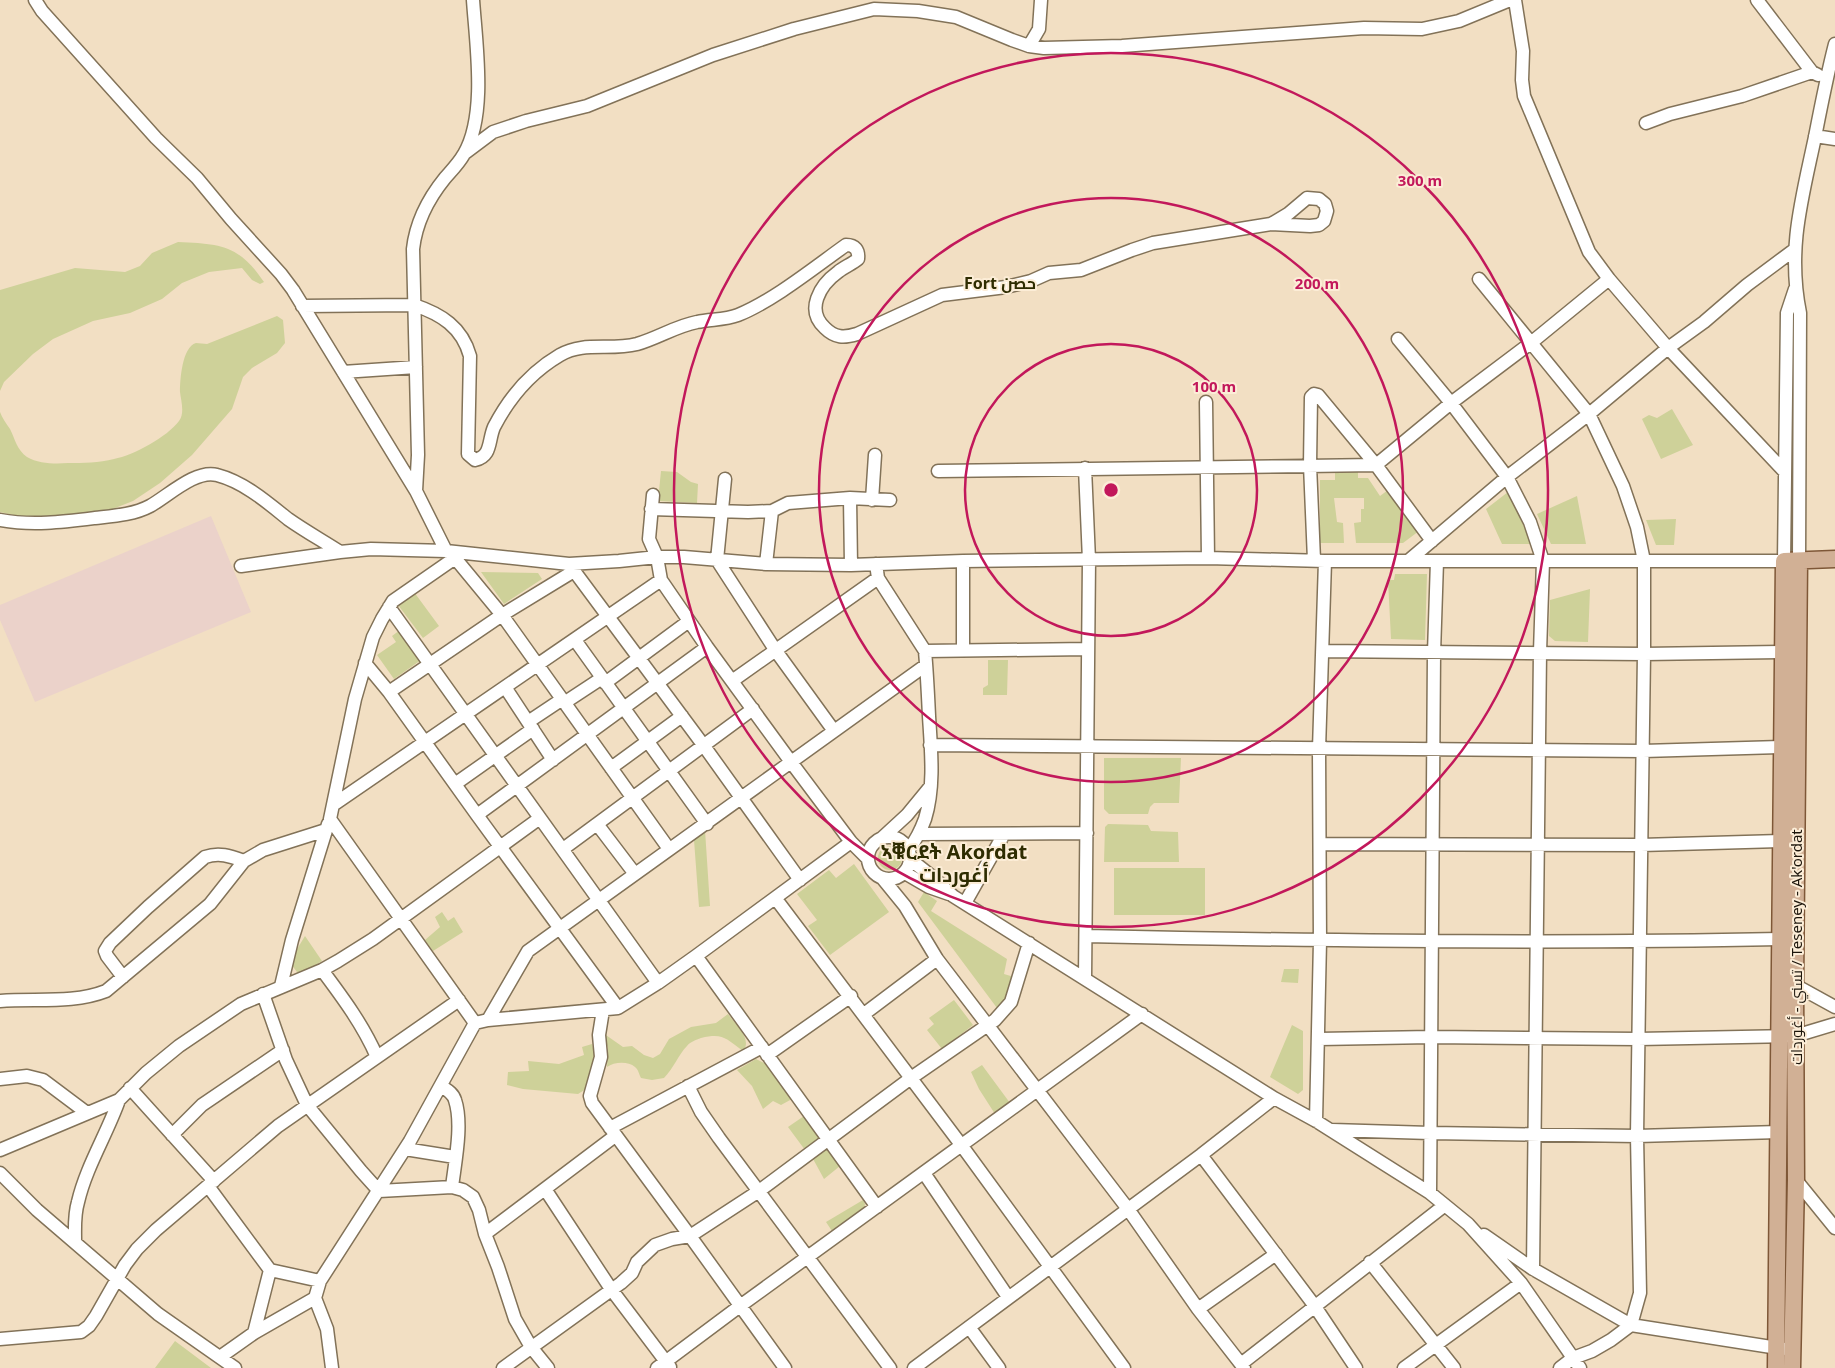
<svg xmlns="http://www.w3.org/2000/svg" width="1835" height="1368" font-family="'Noto Sans',Cairo,'Noto Sans Ethiopic',sans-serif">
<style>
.medical{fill:#ebd2ca}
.green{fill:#ced199}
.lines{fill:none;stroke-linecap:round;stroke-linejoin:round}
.minor-casing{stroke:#827258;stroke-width:15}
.major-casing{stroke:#7e5737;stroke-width:19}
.minor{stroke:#fff;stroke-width:12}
.major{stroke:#d1b095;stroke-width:16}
.ring{fill:none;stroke:#c2185b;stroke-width:2.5}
.labels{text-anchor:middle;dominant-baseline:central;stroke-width:4;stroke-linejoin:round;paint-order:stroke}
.street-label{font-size:15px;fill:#1c150b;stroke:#fcedd7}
.neighbourhood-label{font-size:16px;font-weight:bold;fill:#2e2c01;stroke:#fcedd7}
.district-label{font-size:20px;font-weight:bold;fill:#2e2c01;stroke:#fcedd7}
.centre{fill:#c2185b;stroke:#fcedd7;stroke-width:2.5}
.ring-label{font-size:15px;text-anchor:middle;font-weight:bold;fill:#c2185b;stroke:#fcedd7;stroke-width:4;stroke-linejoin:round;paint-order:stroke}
</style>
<rect width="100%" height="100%" fill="#f2dfc3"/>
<!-- medical -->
<path class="medical" d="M 211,516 L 251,612 L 35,702 L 0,620 L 0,605 Z"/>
<!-- green -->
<path class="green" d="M 178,242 C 221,244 239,245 264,282 L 260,284 L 252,280 L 242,268 L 209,272 L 182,283 L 162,299 L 130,313 L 93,321 L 53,339 L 33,354 L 4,382 L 0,391 L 0,290 L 75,268 L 125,272 L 140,266 L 152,253 Z
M 277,316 L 283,320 L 285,343 L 277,353 L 252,368 L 243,377 L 232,409 L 192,455 L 160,483 L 133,501 L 105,512 L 31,519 L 0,512 L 0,412 C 2,418 6,423 10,429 C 15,439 17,450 27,457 C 39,464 56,464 68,463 C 83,463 99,463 114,459 C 134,455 167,437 179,421 C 185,413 181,401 180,392 C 180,380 182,347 196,343 C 199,343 204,344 207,344 Z
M 1672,409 L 1693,445 L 1661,459 L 1642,419 L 1649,415 L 1657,418 Z
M 661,471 L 677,472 L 691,482 L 698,484 L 697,503 L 658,501 Z
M 1335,471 L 1358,471 L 1358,478 L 1368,478 L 1380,496 L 1388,490 L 1419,531 L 1403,543 L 1356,543 L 1354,523 L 1361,522 L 1361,509 L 1364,509 L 1364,498 L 1334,498 L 1337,522 L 1343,523 L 1344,543 L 1320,543 L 1320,480 L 1335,480 Z
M 1508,492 L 1532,544 L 1502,544 L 1486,509 Z
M 1577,496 L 1586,544 L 1551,544 L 1537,514 Z
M 1676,519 L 1674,545 L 1656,545 L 1646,520 Z
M 481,572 L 538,573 L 542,579 L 504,604 Z
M 1395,574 L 1427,574 L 1425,640 L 1391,639 L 1388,580 L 1394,580 Z
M 1590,589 L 1588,642 L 1555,641 L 1549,636 L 1550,600 Z
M 414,592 L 439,626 L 423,638 L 398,605 Z
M 400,630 L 421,660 L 394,679 L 377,655 L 396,642 L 392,636 Z
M 988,660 L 1008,660 L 1007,695 L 983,695 L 983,688 L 988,685 Z
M 1104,758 L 1181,758 L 1179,803 L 1154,803 L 1150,807 L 1148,814 L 1109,814 L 1104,809 Z
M 1108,824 L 1148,825 L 1151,831 L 1178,832 L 1179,862 L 1104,862 L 1105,827 Z
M 705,830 L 710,906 L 699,907 L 694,840 Z
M878 858a12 12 0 1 1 24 0a12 12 0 1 1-24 0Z
M 854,864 L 889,912 L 830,955 L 808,926 L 817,920 L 797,894 L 829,870 L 836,878 Z
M 1114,868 L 1205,868 L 1205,915 L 1114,915 Z
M 924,892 L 937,901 L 931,911 L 1007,959 L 1004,974 L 1014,977 L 1009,1000 L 997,1008 L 918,902 Z
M 442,912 L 448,921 L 454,917 L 463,932 L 433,951 L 425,940 L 440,927 L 435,917 Z
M 305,936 L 322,961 L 302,973 L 297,972 L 291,964 L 291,959 Z
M 1284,969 L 1299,969 L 1298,983 L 1281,982 Z
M 954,1000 L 973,1025 L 942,1049 L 927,1030 L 934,1024 L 929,1018 Z
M 728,1014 C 735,1024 753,1039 743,1051 C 725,1038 723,1033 701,1038 C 696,1040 690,1042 687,1046 C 678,1055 674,1068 664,1078 L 652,1080 L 641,1078 C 639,1074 638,1069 635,1067 C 628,1061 614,1062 607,1067 L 608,1048 L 603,1033 L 623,1047 L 632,1046 L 644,1055 L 653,1058 L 660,1054 L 669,1039 L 691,1027 L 716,1023 Z
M 1292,1025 L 1303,1031 L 1303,1090 L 1298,1094 L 1270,1077 Z
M 592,1044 L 595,1057 L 586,1089 L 578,1094 L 523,1089 L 507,1085 L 508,1072 L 529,1071 L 528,1061 L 559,1064 L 584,1055 L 582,1047 Z
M 756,1059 L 768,1065 L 792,1099 L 781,1105 L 773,1101 L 763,1109 L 752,1086 L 737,1070 Z
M 982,1065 L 1010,1103 L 995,1114 L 979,1089 L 971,1072 Z
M 804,1116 L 820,1140 L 805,1150 L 788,1127 Z
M 827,1148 L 840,1166 L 824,1179 L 812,1157 Z
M 863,1200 L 865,1204 L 864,1208 L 832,1231 L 826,1222 Z
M 175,1341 L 211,1368 L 155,1368 Z"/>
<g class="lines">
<defs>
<path id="minor" d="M 35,0 L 42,11 L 156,138 L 197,178 L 231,219 L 281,274 L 293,290 L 416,491 L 446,551
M 1515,0 L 1523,51 L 1522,80 L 1524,96 L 1589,252 L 1609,279 L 1668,348 L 1785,472
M 1757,0 L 1812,72 L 1818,75
M 1029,46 L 1039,29 L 1041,0
M 1646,123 L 1670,114 L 1742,96 L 1812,72
M 1815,136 L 1835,139
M 465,153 L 493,132 L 526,121 L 587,106 L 713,55 L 794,29 L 874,9 L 918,11 L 956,17 L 1012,40 L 1029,46 L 1044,48 L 1122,46 L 1364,28 L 1422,29 L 1459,21 L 1510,0
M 1479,279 L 1589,414 L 1623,486 L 1637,527 L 1644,561 L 1644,654 L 1637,1136 L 1640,1293 L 1631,1325 L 1611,1340 L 1592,1351 L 1573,1358 L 1560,1368
M 302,306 L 414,305 C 441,314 462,327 470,356 L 468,454 L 475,460 C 492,456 488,441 494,427 C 509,398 531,372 560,355 C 584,341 610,351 637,344 C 658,338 676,326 697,322 C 711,319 725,320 738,315 C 773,301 815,267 846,245 C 855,245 859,250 858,259 C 852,264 844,267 838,272 C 820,285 805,310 825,328 C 835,338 844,338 857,334 L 942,295 L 1006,287 L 1031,281 L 1049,273 L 1081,270 L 1132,250 L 1153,243 L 1271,224 L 1310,226 L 1319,225 L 1324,221 L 1327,211 L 1325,204 L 1319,199 L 1307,198 L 1288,214 L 1271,224
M 1398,339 L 1451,403 L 1507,477 L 1530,522 L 1543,561 L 1540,652 L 1533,1269
M 343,372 L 416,367
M 1206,402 L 1208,558
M 1085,468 L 1089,560 L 1085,979
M 938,471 L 1376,465 L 1451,403 L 1532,342 L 1609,279
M 725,479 L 717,560 L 776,651 L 834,731
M 416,491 L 418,455 L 413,249 C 416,222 428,199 445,178 C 452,170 459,163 464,154 C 487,115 476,44 473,0
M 653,495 L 649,539 L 657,557 L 661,580 L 707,647 L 791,762 L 851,842 L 868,859
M 850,498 L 851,565
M 872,500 L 875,455
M 651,509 L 748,512 L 772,511 L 788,503 L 850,498 L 890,500
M 0,520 C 32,526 63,522 95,518 C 113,516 133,515 150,506 C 168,496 196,469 217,475 C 244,482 267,502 288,519 C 305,531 323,541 340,552
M 457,553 L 455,558 L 393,601 L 382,619 L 373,637 L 355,699 L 330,819 L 475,1023
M 455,558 L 502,615 L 669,849
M 1314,560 L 1310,465 L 1311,397 L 1314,394 L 1318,395 L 1376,465 L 1432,541
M 1408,561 L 1507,477 L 1589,414 L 1668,348 L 1704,322 L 1747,285 L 1794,250
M 1799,562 L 1800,313 C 1787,249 1802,199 1815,137 C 1821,106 1827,75 1835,44
M 569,564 L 704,746 L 800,880
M 766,564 L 772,511
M 876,564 L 878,578 L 925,651 C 927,673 928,695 929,716 C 931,749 935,787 925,819 C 921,830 916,840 909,849
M 241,566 L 340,552 L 371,549 L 446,551 L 569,564 L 619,561 L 657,557 L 684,557 L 766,564 L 851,565 L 963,561 L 1208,558 L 1325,561 L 1784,561 L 1787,313 L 1795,289
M 389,607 L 658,983
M 575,640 L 707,824
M 963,650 L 963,561
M 925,651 L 1088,649
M 1322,651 L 1644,654 L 1783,652
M 365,663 L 389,692 L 477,815 L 618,1008
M 732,681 L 878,578
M 605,683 L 689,621
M 505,687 L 553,760
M 389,692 L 502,615 L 574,571
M 564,703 L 602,678
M 528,722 L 561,700
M 930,745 L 1643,751 L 1782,747
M 611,768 L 682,716
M 455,784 L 533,729
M 333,805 L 661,580
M 477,815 L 707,647
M 597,824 L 635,874
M 919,834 L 1087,833
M868 858a21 21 0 1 1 42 0a21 21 0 1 1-42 0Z
M 882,838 L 907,815 L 930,787
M 1320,844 L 1641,845 L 1781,841
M 563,849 L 753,709
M 911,860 L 935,879 L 953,896 L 1274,1098 L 1316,1121 L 1430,1193 L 1468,1224 L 1521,1283 L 1580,1368
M 905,873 L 929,887 L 949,894
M 883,879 L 905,906 L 937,959 L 1128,1209 L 1198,1309 L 1244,1368
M 776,899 L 962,1146 L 1124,1368
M 965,903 L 1004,834
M 1086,936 C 1317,941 1549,944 1780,939
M 696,956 L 877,1207
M 322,970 C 343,998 363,1025 377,1057
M 123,977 L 107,956 L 105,951 L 110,943 L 148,907 L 205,857 C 219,852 230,856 244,861
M 1795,985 L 1835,1007
M 281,986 L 292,940 L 328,824
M 263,994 L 286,1060 L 307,1105 L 361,1171 L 379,1191 L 452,1187 L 463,1190 L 473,1197 L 479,1210 L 485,1234 L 498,1267 L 515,1319 L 531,1347 L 548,1368
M 0,1001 C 35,998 73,1004 106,991 L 210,904 L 244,861 L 263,850 L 326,830
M 603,1010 L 599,1035 L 601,1057 L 590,1096 L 592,1103 L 690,1236 L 785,1368
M 864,1014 L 937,959
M 488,1020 L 618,1008 L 658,983 L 696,956 L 851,842
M 1319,1039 L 1431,1037 L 1638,1039 L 1795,1036 L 1835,1024
M 767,1055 L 851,996
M 0,1079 L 27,1076 L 43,1080 L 87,1113
M 441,1086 C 447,1090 453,1093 455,1100 C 463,1124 455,1162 452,1187
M 688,1086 L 701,1112 L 719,1138 L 890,1368
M 130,1088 L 214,1181
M 1316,1121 L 1320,941 L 1319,749 L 1325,561
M 610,1128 L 762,1047
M 1332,1130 L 1430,1133 L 1637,1136 L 1779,1132
M 172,1135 L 202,1105 L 283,1050
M 405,1149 L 455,1157
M 0,1150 L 119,1100 L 146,1073 L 179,1046 L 241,1004 L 322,970 L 338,961 L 373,939 L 540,818
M 1201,1155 L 1314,1305 L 1356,1368
M 0,1173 L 37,1210 L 158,1314 L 235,1368
M 924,1173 L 1008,1297
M 1796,1180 L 1835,1228
M 208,1186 L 270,1270 L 320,1281
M 545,1189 L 611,1289 L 670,1367
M 1430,1193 L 1434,653 L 1437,561
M 485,1234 L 615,1136
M 1484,1235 L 1533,1269 L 1631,1325 L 1784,1349
M 75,1241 C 75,1228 74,1215 78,1202 C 86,1167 107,1134 119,1100
M 1370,1262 L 1454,1368
M 1198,1309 L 1276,1254
M 969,1327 L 999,1368
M 254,1333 L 270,1270
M 0,1339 L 81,1332 L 89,1326 L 96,1316 L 125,1265 L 137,1249 L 156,1230 L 278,1126 L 459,1000
M 220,1357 L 254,1333 L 315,1298
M 1241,1364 L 1445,1205
M 332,1368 L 327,1329 L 315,1298 L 320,1281 L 410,1141 L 475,1023 L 488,1020 L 528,951 L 926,665
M 503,1368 L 621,1283 L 632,1273 L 637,1262 L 655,1245 L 672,1239 L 690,1236 L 759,1191 L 911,1078 L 995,1020 L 1011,1002 L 1029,943
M 657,1368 L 740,1306 L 1142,1014
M 914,1368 L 1201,1155 L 1274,1098
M 1404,1368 L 1521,1283"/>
<path id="major" d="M 1776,1368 L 1784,561 L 1835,559
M 1792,1368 L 1796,1180 L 1795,985 L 1799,562"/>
</defs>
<!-- minor casing -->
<use href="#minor" class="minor-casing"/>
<!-- major casing -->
<use href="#major" class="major-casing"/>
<!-- minor -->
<use href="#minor" class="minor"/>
<!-- major -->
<use href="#major" class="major"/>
</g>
<!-- distance rings -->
<g class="ring">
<circle cx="1111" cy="490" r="146"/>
<circle cx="1111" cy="490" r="292"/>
<circle cx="1111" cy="490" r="437"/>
</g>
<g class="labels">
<!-- street labels -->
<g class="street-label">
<text transform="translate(1796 947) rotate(-90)">تسني - أغوردات / Teseney - Ak'ordat</text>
</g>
<!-- neighbourhood labels -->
<g class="neighbourhood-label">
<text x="1000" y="283">Fort حصن</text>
</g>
<!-- district labels -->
<g class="district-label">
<text x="954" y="851">ኣቑርደት Akordat<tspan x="954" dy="23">أغوردات</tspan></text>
</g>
</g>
<circle cx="1111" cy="490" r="8" class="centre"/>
<g class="ring-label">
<text x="1420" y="186">300 m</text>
<text x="1317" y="289">200 m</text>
<text x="1214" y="392">100 m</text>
</g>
</svg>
